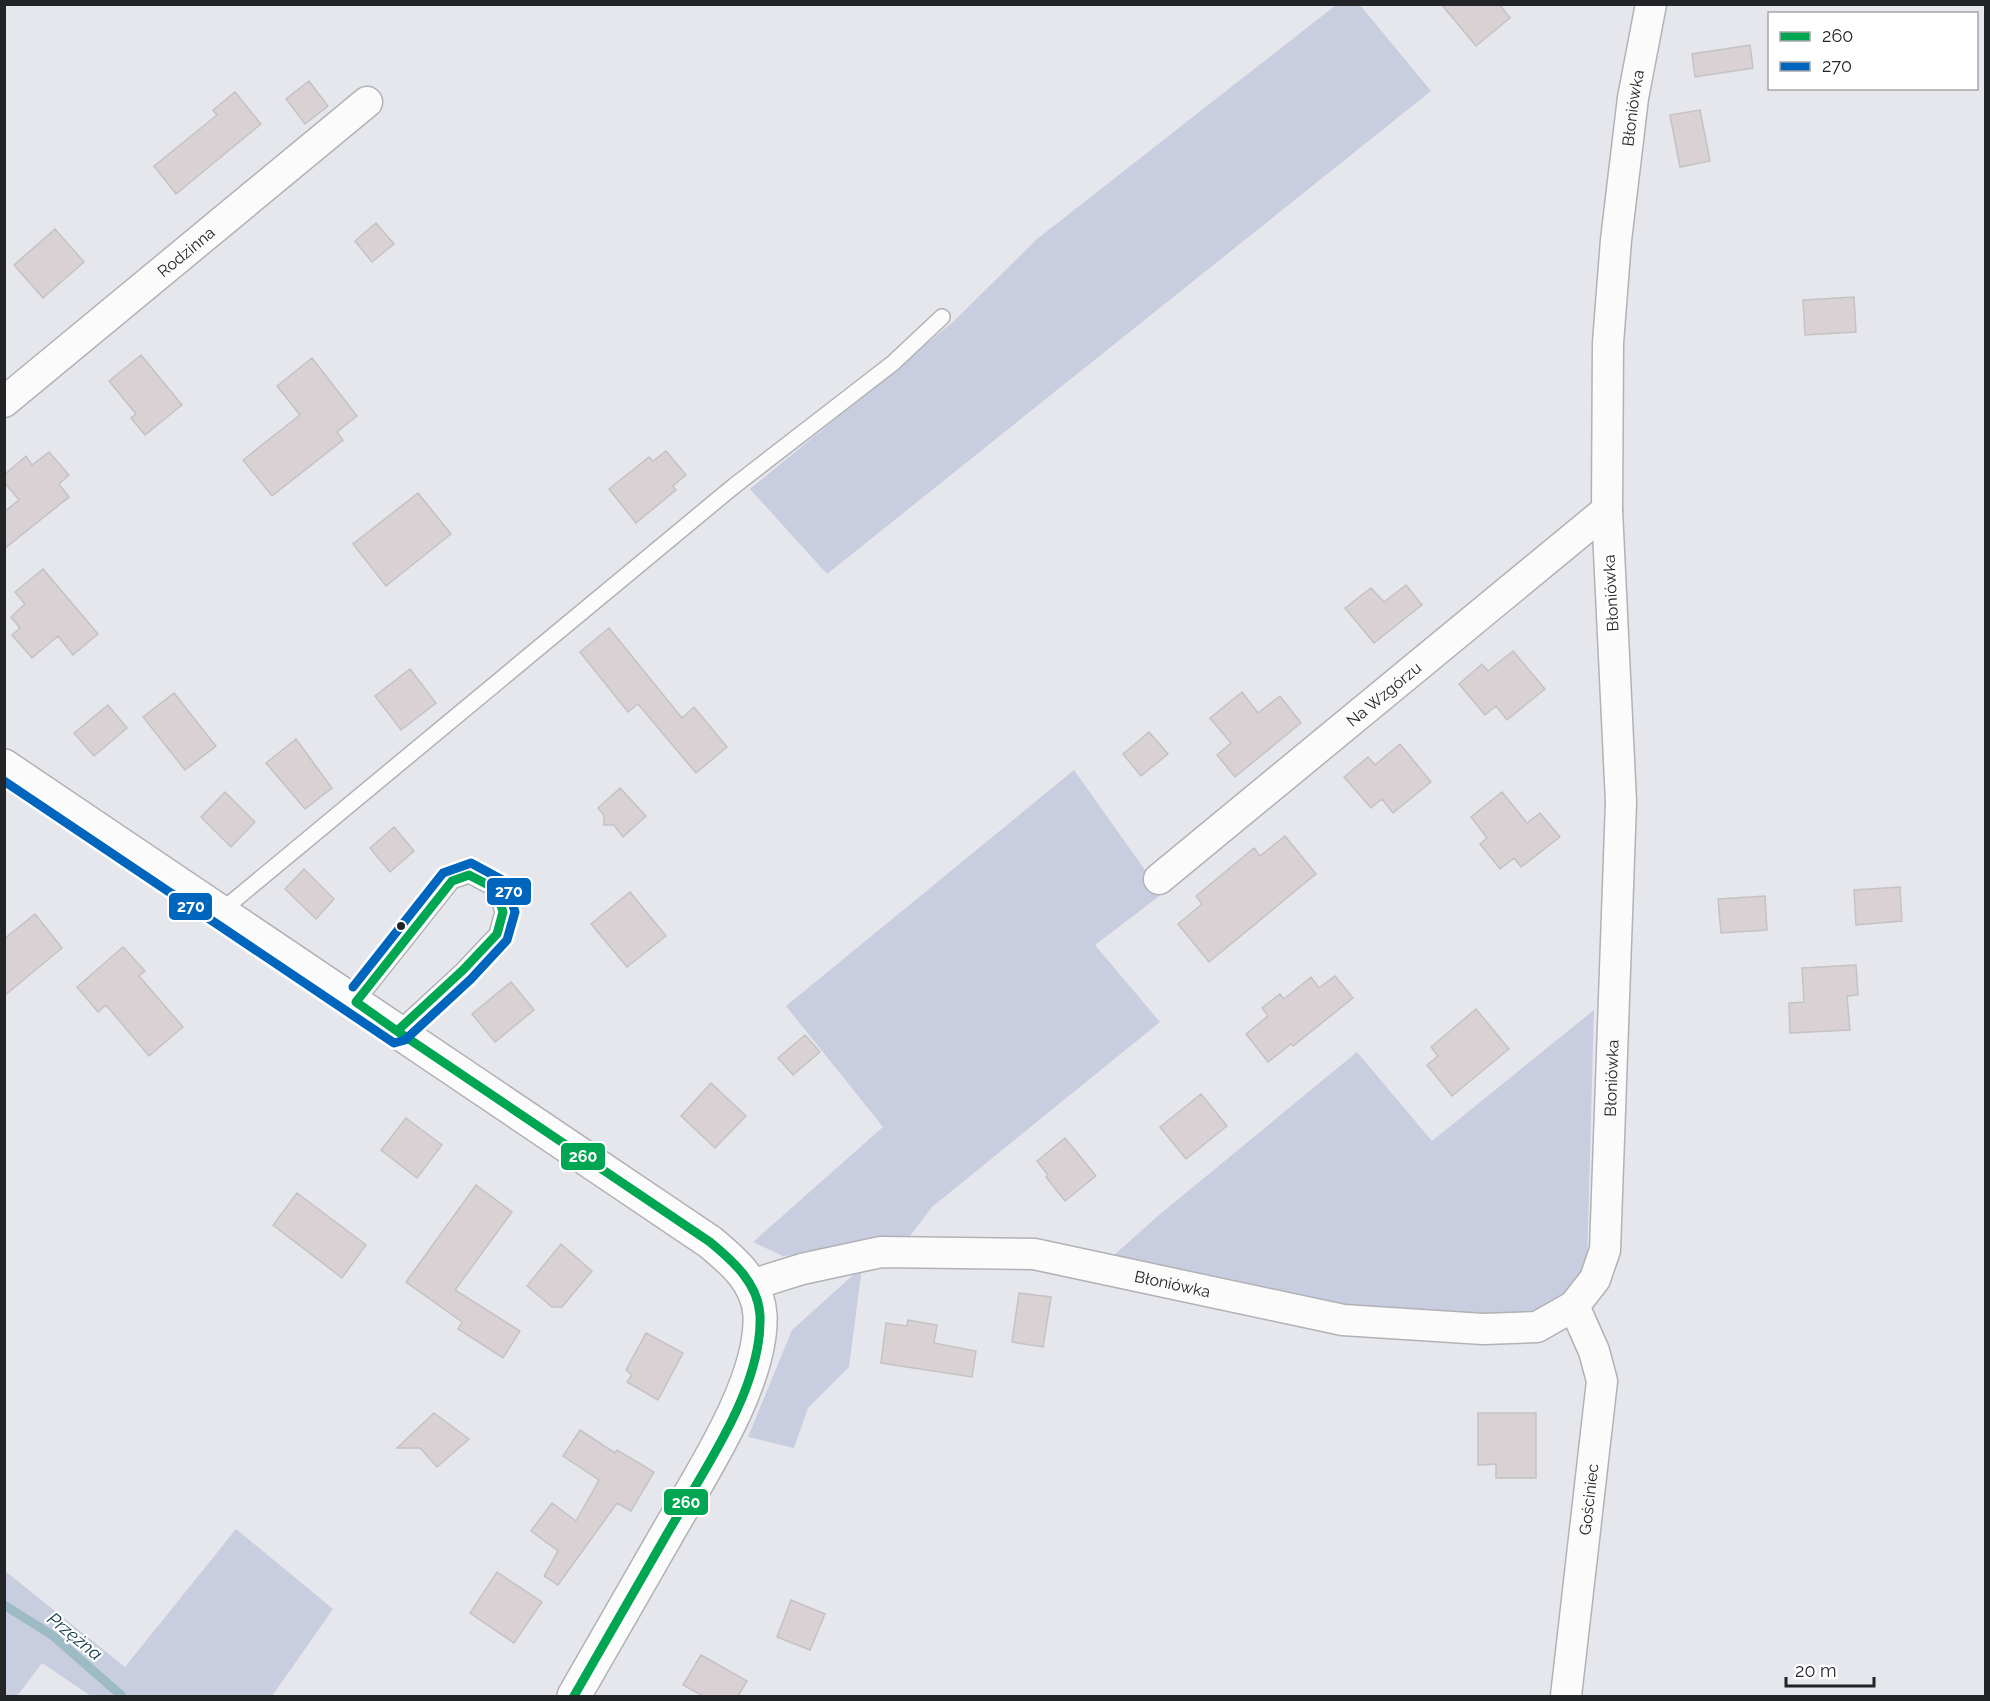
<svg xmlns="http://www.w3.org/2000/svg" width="1990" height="1701" font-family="Raleway,sans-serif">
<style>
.green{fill:#c8cddf}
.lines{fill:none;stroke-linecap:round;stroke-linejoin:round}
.stream{stroke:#9cbbc5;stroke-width:9}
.building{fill:#d9d1d3;stroke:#c4c2c4;stroke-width:1.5}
.service-casing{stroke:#b1b2b6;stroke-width:18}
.minor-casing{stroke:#b1b2b6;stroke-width:33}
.tertiary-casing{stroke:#b1b2b6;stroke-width:36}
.service{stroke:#fbfbfc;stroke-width:15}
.minor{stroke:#fbfbfc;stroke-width:30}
.tertiary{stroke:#fbfbfc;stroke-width:33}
.bus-1-casing{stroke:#fff;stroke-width:14}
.bus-2-casing{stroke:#fff;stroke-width:14}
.bus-1{stroke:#00a651;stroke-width:9}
.bus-2{stroke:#0065bd;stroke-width:9}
.bus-dot{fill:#222427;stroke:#fff;stroke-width:2}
.labels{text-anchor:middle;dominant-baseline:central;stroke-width:4.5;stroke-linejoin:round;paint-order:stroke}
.street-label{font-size:16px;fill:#222427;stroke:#fff}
.water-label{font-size:18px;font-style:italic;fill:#0d3641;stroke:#fff}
.line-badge{stroke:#fff;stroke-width:2}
.badge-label{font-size:16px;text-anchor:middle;font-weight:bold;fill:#fff}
</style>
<rect width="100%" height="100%" fill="#e6e7ec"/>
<!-- green -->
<path class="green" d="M 1336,5 L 1360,5 L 1431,91 L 827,574 L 750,489 L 953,322 L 1037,239 Z
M 1074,770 L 1162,894 L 1095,945 L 1160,1022 L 932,1207 L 903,1245 L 783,1256 L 753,1242 L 883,1127 L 786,1006 Z
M 1594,1010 L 1587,1264 L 1576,1293 L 1542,1315 L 1481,1322 L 1366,1311 L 1113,1256 L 1159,1215 L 1357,1052 L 1432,1141 Z
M 862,1267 L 849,1367 L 808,1408 L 794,1448 L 748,1437 L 792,1330 Z
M 236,1529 L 333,1609 L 272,1696 L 91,1696 L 42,1663 L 17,1696 L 5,1696 L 5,1571 L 125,1667 Z"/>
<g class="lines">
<!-- stream -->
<path class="stream" d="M 4,1605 L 52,1635 L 122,1696"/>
</g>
<!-- building -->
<path class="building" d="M 1441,4 L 1499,4 L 1510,18 L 1476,46 Z
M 1750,45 L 1753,68 L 1695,77 L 1692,54 Z
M 309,81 L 328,106 L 305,124 L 286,99 Z
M 235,92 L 261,124 L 176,194 L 154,166 L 217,115 L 213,110 Z
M 1700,110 L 1710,161 L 1680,167 L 1670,115 Z
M 376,223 L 394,244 L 372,262 L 355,241 Z
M 55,229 L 84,262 L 43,298 L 14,265 Z
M 1854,297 L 1856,332 L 1805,335 L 1803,300 Z
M 141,355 L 182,405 L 145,435 L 131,418 L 136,414 L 109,381 Z
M 312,358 L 357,416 L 337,432 L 343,440 L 272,496 L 243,460 L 300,415 L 277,386 Z
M 666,451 L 686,475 L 673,486 L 676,490 L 636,523 L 609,489 L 649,457 L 653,461 Z
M 49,452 L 69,475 L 59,484 L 69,497 L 4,549 L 4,512 L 19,500 L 4,482 L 4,475 L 26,456 L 32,465 Z
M 418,493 L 451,534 L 386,586 L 353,544 Z
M 43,569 L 98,634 L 73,655 L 58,636 L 32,658 L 12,635 L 20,628 L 11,617 L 25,604 L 15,592 Z
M 1406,585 L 1422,605 L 1374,643 L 1345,608 L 1371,588 L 1384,602 Z
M 609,628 L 682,718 L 694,707 L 727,747 L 696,773 L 638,704 L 628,712 L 580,652 Z
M 1513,651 L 1545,689 L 1507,720 L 1496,706 L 1485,715 L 1459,684 L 1482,664 L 1488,671 Z
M 410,669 L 436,703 L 401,730 L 375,696 Z
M 1242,692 L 1258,713 L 1280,696 L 1301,723 L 1235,777 L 1217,755 L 1231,743 L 1210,718 Z
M 174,693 L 216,746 L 185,770 L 143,717 Z
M 108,705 L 127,728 L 94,756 L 74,733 Z
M 1149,732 L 1168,754 L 1141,776 L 1123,754 Z
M 296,739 L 332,788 L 305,809 L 266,763 Z
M 1400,744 L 1431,782 L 1393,813 L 1382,799 L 1371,808 L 1344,777 L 1368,757 L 1375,765 Z
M 620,788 L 646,816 L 623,837 L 614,825 L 604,825 L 604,815 L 598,808 Z
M 225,792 L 255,822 L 231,847 L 201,817 Z
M 1502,792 L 1527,823 L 1540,813 L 1560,837 L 1521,867 L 1514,858 L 1500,869 L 1480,844 L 1487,838 L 1471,817 Z
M 394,827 L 414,851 L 390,872 L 370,848 Z
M 1285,836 L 1316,874 L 1209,962 L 1178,924 L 1202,904 L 1196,896 L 1254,848 L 1260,856 Z
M 304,869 L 334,899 L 316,919 L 285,889 Z
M 1900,887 L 1902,921 L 1856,925 L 1854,890 Z
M 630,892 L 666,936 L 627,967 L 591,924 Z
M 1765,896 L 1767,930 L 1721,933 L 1718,899 Z
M 35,914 L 62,948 L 4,996 L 4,939 Z
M 123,947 L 145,971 L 139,976 L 183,1027 L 149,1056 L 106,1005 L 98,1012 L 77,987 Z
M 1856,965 L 1858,995 L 1847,996 L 1850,1030 L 1790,1033 L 1789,1003 L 1804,1002 L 1802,968 Z
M 1335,976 L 1353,998 L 1293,1046 L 1291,1044 L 1268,1062 L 1246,1034 L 1268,1016 L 1262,1008 L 1280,994 L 1284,999 L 1311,977 L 1319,988 Z
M 511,982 L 534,1010 L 495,1042 L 472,1014 Z
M 1476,1009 L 1509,1049 L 1452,1096 L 1427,1065 L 1438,1056 L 1431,1047 Z
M 805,1035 L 820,1052 L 793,1075 L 778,1058 Z
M 711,1083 L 746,1116 L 715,1148 L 681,1116 Z
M 1201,1094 L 1227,1126 L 1186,1159 L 1160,1127 Z
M 406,1118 L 442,1145 L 417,1178 L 381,1150 Z
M 1065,1138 L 1096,1176 L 1065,1201 L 1046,1177 L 1048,1175 L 1037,1161 Z
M 476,1185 L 512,1212 L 455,1290 L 520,1331 L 503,1358 L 458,1329 L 462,1322 L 406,1282 Z
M 297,1193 L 366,1245 L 342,1278 L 273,1225 Z
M 561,1244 L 592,1271 L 562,1307 L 552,1307 L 527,1286 Z
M 1019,1293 L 1051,1297 L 1043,1347 L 1012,1342 Z
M 908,1320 L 937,1325 L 934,1343 L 976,1351 L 972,1377 L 881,1363 L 886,1323 L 907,1326 Z
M 646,1333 L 683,1353 L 658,1400 L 627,1382 L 632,1375 L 626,1370 Z
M 434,1413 L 469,1439 L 437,1467 L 420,1448 L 397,1448 Z
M 1478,1413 L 1536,1413 L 1536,1478 L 1496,1478 L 1496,1464 L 1478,1465 Z
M 580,1430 L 615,1453 L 617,1450 L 654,1472 L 631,1511 L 617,1503 L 558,1585 L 544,1576 L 558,1551 L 531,1531 L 552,1503 L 576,1521 L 599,1480 L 563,1456 Z
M 497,1572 L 542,1602 L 514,1643 L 470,1613 Z
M 791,1600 L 825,1614 L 810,1650 L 777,1637 Z
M 701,1655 L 747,1681 L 738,1696 L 703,1696 L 683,1685 Z"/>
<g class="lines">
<defs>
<path id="service" d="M 220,912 L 734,486 L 893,363 L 942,317
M 356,1002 L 452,881 L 469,875 L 496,889 L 503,912 L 497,934 L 463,970 L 397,1031"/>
<g id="minor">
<path id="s1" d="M 4,402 L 367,102"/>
<path id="s2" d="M 1159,879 L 1607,510"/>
<path id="s3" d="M 751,1285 L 802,1269 L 881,1252 L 1034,1254 L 1343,1320 L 1483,1329 L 1537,1327 L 1574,1306 L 1595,1279 L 1605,1250 L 1621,802 L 1607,510 L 1608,343 L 1616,240 L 1633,98 L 1651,4"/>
<path id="s4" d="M 1566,1696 L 1602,1381 L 1594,1351 L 1574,1306"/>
</g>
<path id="tertiary" d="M 4,766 L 710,1242 C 733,1261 758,1282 760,1315 C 763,1382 700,1476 667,1534 C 636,1588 605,1642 574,1696"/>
</defs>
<!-- service casing -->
<use href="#service" class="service-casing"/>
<!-- minor casing -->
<use href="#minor" class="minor-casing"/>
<!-- tertiary casing -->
<use href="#tertiary" class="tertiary-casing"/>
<!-- service -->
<use href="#service" class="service"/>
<!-- minor -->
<use href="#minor" class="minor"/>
<!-- tertiary -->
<use href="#tertiary" class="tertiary"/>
<defs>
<path id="bus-1" d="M 469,875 L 496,889 L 503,912 L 497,934 L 463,970 L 397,1031 L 356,1002 L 452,881 Z
M 397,1031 L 710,1242 C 733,1261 758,1283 760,1315 C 763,1388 702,1473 667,1534 C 636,1588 605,1642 574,1696"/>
<path id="bus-2" d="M 4,781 L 394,1043 L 405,1040 L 471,979 L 507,940 L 515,912 L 506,882 L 471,863 L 443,873 L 353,987"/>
</defs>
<!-- bus-1 casing -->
<use href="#bus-1" class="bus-1-casing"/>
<!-- bus-2 casing -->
<use href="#bus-2" class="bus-2-casing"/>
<!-- bus-1 -->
<use href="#bus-1" class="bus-1"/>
<!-- bus-2 -->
<use href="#bus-2" class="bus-2"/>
</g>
<!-- markers -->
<circle class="bus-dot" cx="401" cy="926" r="5"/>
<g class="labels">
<!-- street labels -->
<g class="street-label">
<text stroke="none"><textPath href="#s3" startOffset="2049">Błoniówka</textPath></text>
<text stroke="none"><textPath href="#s1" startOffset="236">Rodzinna</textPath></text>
<text transform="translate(1611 593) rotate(-93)">Błoniówka</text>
<text stroke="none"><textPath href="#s2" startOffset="291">Na Wzgórzu</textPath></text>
<text stroke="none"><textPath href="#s3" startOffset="1077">Błoniówka</textPath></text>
<text stroke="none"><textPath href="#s3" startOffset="429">Błoniówka</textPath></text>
<text stroke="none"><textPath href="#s4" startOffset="198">Gościniec</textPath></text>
</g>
<!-- water labels -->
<g class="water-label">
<text transform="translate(75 1636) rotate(39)">Przężna</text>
</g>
</g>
<g class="line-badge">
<rect x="486" y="877" width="46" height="29" rx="6" fill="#0065bd"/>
<rect x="168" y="892" width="45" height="29" rx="6" fill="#0065bd"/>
<rect x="560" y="1142" width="46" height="29" rx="6" fill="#00a651"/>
<rect x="663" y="1488" width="46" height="28" rx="6" fill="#00a651"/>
</g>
<g class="badge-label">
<text x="509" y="897">270</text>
<text x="191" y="912">270</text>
<text x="583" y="1162">260</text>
<text x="686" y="1508">260</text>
</g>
<!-- border -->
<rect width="1990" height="1701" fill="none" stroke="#222427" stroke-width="12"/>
<!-- legend -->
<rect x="1768" y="12" width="210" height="78" fill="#ffffff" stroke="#a7a7a9" stroke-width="1.5"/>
<rect x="1780" y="32" width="30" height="9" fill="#00a651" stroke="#a7a7a9" stroke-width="1.5"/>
<text x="1822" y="42" font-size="18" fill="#222427">260</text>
<rect x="1780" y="62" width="30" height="9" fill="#0065bd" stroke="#a7a7a9" stroke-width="1.5"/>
<text x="1822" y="72" font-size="18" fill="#222427">270</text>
<!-- scale -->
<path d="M1786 1677v9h88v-9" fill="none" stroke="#222427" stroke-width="3"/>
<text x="1795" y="1677" font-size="18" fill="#222427" stroke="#ffffff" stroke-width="4.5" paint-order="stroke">20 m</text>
</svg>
